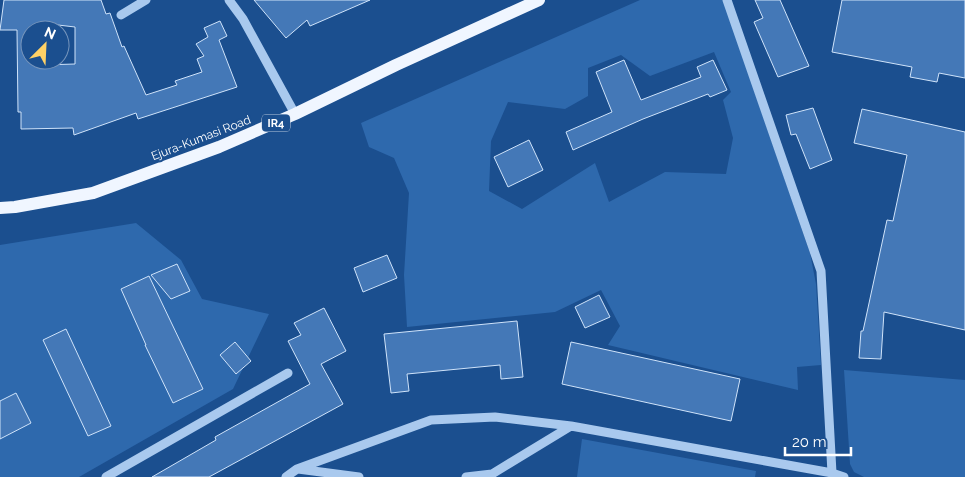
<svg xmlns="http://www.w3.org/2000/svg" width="965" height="477" font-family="Raleway,sans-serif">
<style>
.green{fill:#2e69ad;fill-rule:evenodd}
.building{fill:#4478b7;stroke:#cfe3fa;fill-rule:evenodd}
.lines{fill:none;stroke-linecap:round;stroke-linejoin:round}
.minor{stroke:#a9c9ee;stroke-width:9}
.major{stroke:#f0f6ff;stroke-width:12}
.labels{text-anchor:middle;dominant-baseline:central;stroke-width:4;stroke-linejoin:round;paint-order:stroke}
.shield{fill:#1b4f8f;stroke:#bbcadd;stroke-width:1}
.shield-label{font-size:11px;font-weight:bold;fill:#fff}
.street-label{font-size:12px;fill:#fff;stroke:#1b4f8f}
</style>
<rect width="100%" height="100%" fill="#1b4f8f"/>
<!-- green -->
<path class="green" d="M 640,0 L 723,0 L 810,253 L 816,284 L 821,365 L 797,367 L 798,390 L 608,345 L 620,326 L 601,290 L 555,312 L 407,327 L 404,275 L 409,193 L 394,158 L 369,147 L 361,123 ZM 714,52 L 731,92 L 723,100 L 733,138 L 726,174 L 665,172 L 609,202 L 595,163 L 522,209 L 489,191 L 491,141 L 508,102 L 565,109 L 588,96 L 588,68 L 621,55 L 650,76 Z
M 136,223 L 181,260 L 202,299 L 269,314 L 233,389 L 79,477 L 0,477 L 0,245 Z
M 844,370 L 965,380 L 965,477 L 864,477 L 854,472 L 850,464 Z
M 582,439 L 756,471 L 755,477 L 577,477 Z"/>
<!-- building -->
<path class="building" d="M 4,0 L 101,0 L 106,14 L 110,13 L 122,47 L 124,46 L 146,95 L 177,85 L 175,81 L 202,72 L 197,59 L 204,56 L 196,44 L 208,37 L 204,28 L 220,21 L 227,36 L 219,40 L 237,87 L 138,119 L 136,113 L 74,135 L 73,128 L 21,129 L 21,112 L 18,112 L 17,30 L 0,30 ZM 41,23 L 75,27 L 75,64 L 42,65 L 41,60 L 30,60 L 30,30 L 41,30 Z
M 254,0 L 370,0 L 310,26 L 307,20 L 286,38 Z
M 755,0 L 780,0 L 809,66 L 778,77 L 754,22 L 763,18 Z
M 842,0 L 965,0 L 965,78 L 939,73 L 937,82 L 910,77 L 912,67 L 832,52 Z
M 624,60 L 641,100 L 701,77 L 697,67 L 713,60 L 727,90 L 710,97 L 708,94 L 643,119 L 573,150 L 566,132 L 612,112 L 596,72 Z
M 813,108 L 832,160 L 810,169 L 796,134 L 791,135 L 786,115 Z
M 862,109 L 965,132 L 965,330 L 884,312 L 881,359 L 859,358 L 861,331 L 863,331 L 887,220 L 893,221 L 907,155 L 854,143 Z
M 529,140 L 543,170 L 508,187 L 494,157 Z
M 387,255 L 397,278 L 363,292 L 354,268 Z
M 177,264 L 190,291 L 171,299 L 151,275 Z
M 149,276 L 203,389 L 173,403 L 145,345 L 146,345 L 121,289 Z
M 599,295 L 610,317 L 585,328 L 575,307 Z
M 324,308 L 346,351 L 321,364 L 343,404 L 209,477 L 152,477 L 216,440 L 215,437 L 310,384 L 288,341 L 301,335 L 294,323 Z
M 517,321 L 523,377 L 501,379 L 500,365 L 407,374 L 409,391 L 391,393 L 384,334 Z
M 66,329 L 111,426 L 88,436 L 43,340 Z
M 235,342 L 251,361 L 236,374 L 220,355 Z
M 571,342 L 740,379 L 731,421 L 562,384 Z
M 16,393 L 31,423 L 0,439 L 0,401 Z"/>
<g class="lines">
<!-- minor -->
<path class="minor" d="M 229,0 L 243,19 L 295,114
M 727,0 L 821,271 L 832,473
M 121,15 L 146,0
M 298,469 L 359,477
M 106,477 L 288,373
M 286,477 L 297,469 L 431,420 L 495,417 L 571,426 L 832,473 L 844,477
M 466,477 L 492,474 L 571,426"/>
<!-- major -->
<path class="major" d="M 0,208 L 15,207 L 93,193 L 219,147 L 295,114 L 396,65 L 539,0"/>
</g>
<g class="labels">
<!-- shield labels -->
<rect class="shield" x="262" y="114.5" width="28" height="17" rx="4"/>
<g class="shield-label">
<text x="276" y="123">IR4</text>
</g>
<!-- street labels -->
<g class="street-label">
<text transform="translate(201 138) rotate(-21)">Ejura-Kumasi Road</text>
</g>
</g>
<!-- north arrow -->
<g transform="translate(45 45) rotate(24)"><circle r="24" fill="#1b4f8f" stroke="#7695bc"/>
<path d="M0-4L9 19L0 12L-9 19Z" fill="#ffd166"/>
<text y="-8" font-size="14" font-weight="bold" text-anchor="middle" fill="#ffffff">N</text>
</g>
<!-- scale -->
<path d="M785 447v8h66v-8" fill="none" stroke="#ffffff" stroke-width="2.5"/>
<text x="792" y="447" font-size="15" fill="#ffffff" stroke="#1b4f8f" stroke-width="4" paint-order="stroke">20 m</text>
</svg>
